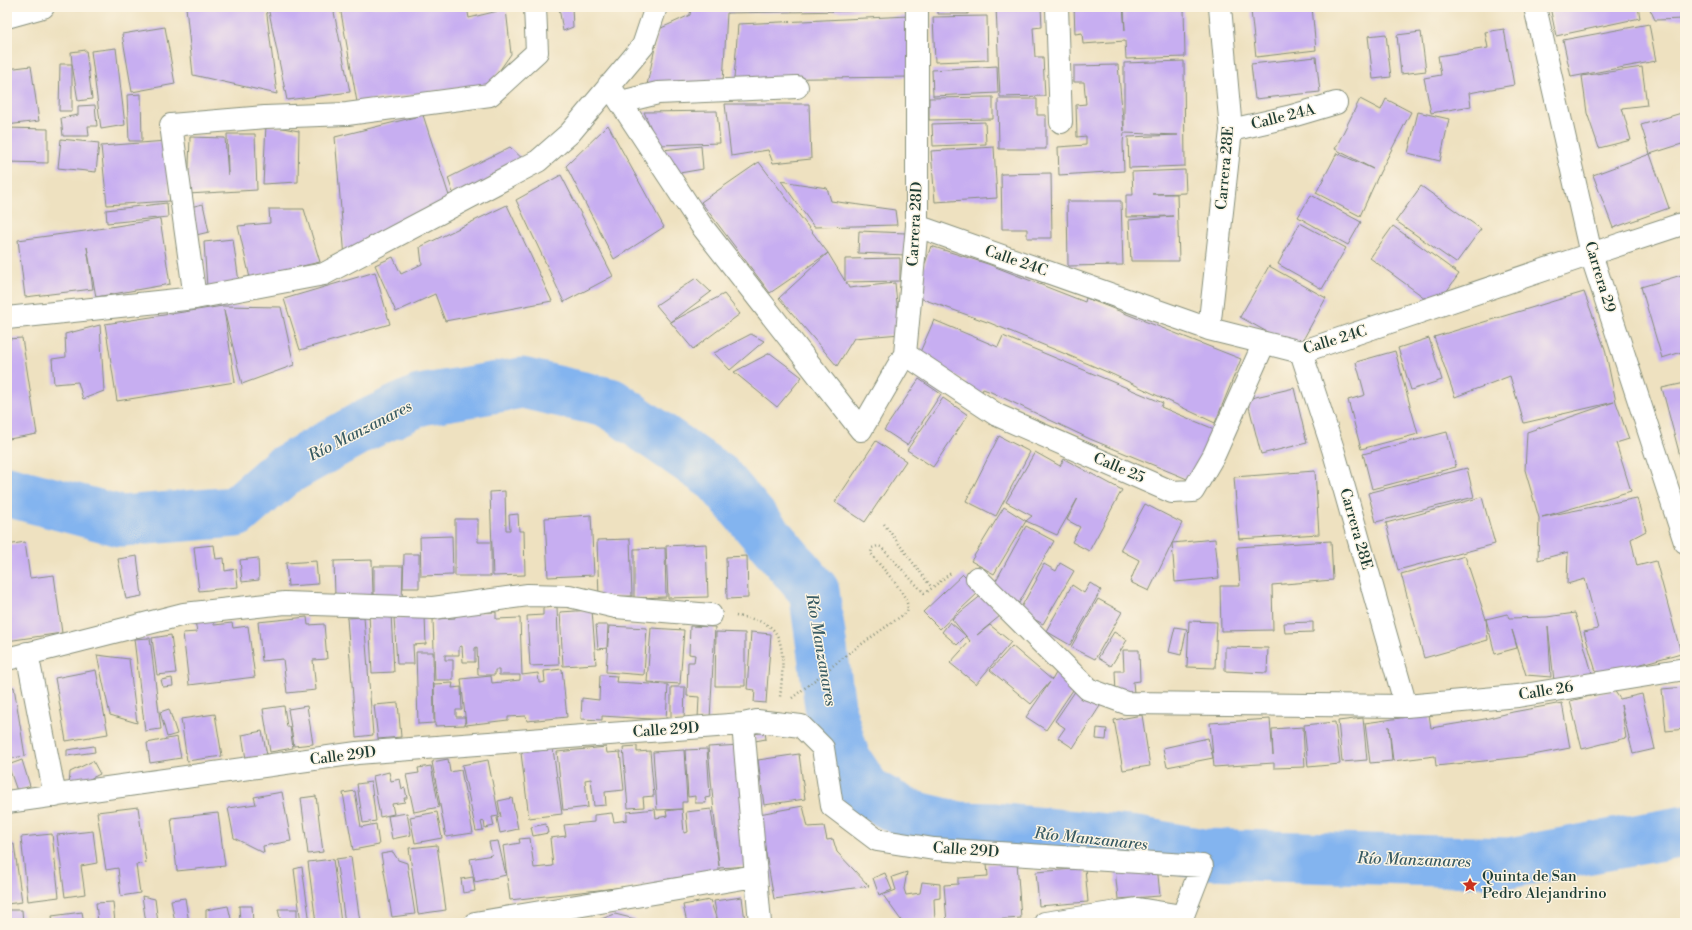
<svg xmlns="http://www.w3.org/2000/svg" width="1692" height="930" font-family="'Libre Bodoni',serif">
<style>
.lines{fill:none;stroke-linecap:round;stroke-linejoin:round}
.river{stroke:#83b4ef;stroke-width:51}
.building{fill:#c7aef1}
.minor-casing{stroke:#868f7a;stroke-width:24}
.major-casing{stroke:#868f7a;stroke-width:24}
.path{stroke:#868f7a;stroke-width:2.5;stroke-dasharray:1 3;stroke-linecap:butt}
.minor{stroke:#fff;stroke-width:22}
.major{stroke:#fff;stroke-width:22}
.labels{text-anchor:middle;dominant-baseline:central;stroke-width:3;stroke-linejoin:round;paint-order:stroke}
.street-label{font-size:15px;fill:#1f3d34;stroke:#fcf5e5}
.poi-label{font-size:15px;fill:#1f3d34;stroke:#fcf5e5;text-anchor:start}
.water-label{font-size:16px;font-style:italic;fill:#385b63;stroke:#fcf5e5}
</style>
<rect width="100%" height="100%" fill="#fcf5e5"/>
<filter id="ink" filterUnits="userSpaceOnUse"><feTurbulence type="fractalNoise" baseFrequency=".025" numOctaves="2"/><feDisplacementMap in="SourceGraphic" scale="8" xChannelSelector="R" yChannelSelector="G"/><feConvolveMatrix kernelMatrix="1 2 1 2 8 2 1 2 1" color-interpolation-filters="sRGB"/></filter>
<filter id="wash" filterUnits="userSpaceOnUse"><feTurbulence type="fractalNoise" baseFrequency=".012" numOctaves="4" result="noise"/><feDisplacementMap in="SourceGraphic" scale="16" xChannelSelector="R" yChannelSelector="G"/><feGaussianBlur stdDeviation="0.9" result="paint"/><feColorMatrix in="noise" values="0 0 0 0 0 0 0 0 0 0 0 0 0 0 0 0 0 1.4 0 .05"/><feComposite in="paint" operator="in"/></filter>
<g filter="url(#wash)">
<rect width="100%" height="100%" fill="#eee1c0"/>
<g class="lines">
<!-- river -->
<path class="river" d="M 7,491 L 121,521 L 236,512 L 282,472 L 364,426 L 420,400 L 522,383 L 610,403 L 718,478 L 814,591 L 831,713 L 845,759 L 867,792 L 909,815 L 959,827 L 993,828 L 1138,842 L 1203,854 L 1509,863 L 1685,831"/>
</g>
<g id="blocks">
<!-- building -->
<path class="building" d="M 186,7 L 266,7 L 277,94 L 193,75 Z
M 268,7 L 333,7 L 350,92 L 287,100 Z
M 340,7 L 467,7 L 469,18 L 506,9 L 511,54 L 490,84 L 357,102 Z
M 561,7 L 572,7 L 573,27 L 563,31 L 559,8 Z
M 691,7 L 727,7 L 727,11 L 728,7 L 879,8 L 848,11 L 727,13 L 723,82 L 647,85 L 659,29 L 690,15 Z
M 938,7 L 968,7 L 968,14 L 938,14 Z
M 996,7 L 1041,7 L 1042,27 L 1033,28 L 1035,57 L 1043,57 L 1045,96 L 1000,97 Z
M 1074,7 L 1123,7 L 1125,31 L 1124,7 L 1184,7 L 1185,57 L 1126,59 L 1125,41 L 1083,44 L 1082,33 L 1075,34 Z
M 1283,7 L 1312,7 L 1316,50 L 1256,57 L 1251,11 Z
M 1550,7 L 1638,7 L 1640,18 L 1556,36 Z
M 1649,7 L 1685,7 L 1685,19 L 1655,20 Z
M 909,16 L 911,77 L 734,79 L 738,24 Z
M 987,16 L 988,60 L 935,62 L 933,17 Z
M 1649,24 L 1656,61 L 1571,77 L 1563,40 Z
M 165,27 L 175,84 L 132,92 L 122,34 Z
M 1504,29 L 1514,85 L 1469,93 L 1471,106 L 1431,113 L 1424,78 L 1441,75 L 1438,56 L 1488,48 L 1485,32 Z
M 1421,32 L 1426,71 L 1401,74 L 1397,35 Z
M 1386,34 L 1391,77 L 1373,79 L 1368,36 Z
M 116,48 L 125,125 L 101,129 L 91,51 Z
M 86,50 L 92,99 L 78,101 L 72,64 L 72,111 L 59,111 L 60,64 L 72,64 L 71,52 Z
M 1316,57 L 1320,92 L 1255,99 L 1251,64 Z
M 1184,61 L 1185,166 L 1129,168 L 1128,137 L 1178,135 L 1124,133 L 1123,143 L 1124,171 L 1059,175 L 1058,147 L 1086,145 L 1086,136 L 1077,137 L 1076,105 L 1086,104 L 1084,82 L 1074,82 L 1074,66 L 1118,65 L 1124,131 L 1124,63 Z
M 31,66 L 39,121 L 7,125 L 7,69 Z
M 997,66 L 998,93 L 933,96 L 932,70 Z
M 1642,67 L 1647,105 L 1622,108 L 1631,140 L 1599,148 L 1587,113 L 1582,76 Z
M 141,94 L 142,141 L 129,141 L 127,95 Z
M 993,97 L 993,119 L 929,120 L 929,98 Z
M 998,99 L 1037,99 L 1037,115 L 1046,115 L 1046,149 L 999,149 Z
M 1360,99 L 1381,110 L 1386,99 L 1411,112 L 1380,172 L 1360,216 L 1316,193 L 1337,153 L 1373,169 L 1335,149 Z
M 725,104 L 809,104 L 811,159 L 773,163 L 768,150 L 731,156 Z
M 95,105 L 97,126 L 88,126 L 89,136 L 63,136 L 61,118 L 78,115 L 78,106 Z
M 717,111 L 720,143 L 658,145 L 644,112 Z
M 1418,112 L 1449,119 L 1440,161 L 1408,153 Z
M 1685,112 L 1685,143 L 1650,154 L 1641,125 Z
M 423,115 L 450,199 L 345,258 L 335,137 Z
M 985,122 L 986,144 L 933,146 L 932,124 Z
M 266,125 L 299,131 L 298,182 L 263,184 Z
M 608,125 L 664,227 L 614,259 L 566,166 Z
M 7,128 L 48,129 L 48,163 L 7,162 Z
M 227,134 L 255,134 L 257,190 L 188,194 L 190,137 L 225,138 L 228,175 Z
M 61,139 L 99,143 L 96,172 L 58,168 Z
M 166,141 L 170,201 L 107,205 L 101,146 Z
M 701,146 L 703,169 L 674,174 L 662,150 Z
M 510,147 L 525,161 L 455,199 L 448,178 Z
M 994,147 L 997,198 L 935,202 L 931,151 Z
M 1650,154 L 1669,208 L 1613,228 L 1593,175 Z
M 759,162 L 828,253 L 845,281 L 845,259 L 900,258 L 900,281 L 846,282 L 849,288 L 895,283 L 900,334 L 854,338 L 837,366 L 779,298 L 828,253 L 770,293 L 701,202 Z
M 1185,170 L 1186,193 L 1152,194 L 1177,194 L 1179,261 L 1131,261 L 1129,220 L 1173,216 L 1126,217 L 1126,195 L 1133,195 L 1132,172 Z
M 1051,173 L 1052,238 L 1027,238 L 1027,229 L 1002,229 L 1001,174 Z
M 561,175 L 613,276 L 564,302 L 516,200 Z
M 781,181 L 827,188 L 831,201 L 895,210 L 897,225 L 814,227 Z
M 1421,186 L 1481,229 L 1456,263 L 1396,221 Z
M 1311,195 L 1361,222 L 1348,245 L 1298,217 Z
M 1067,201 L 1121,201 L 1123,265 L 1068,266 Z
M 167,203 L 168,217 L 107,223 L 106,210 Z
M 203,204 L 209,232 L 196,235 L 190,207 Z
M 507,205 L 552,301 L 445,321 L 435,294 L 396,312 L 375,265 L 393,257 L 401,274 L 422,264 L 420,247 Z
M 269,209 L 304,209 L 320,262 L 250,278 L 238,226 L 270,223 Z
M 160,219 L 170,284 L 96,297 L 87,247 L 93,289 L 25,297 L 18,240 L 85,231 Z
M 1300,223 L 1346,248 L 1322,289 L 1278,264 Z
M 1393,226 L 1459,274 L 1436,306 L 1370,258 Z
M 859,231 L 906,233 L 906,255 L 858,253 Z
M 233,239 L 239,282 L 207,287 L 204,242 Z
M 931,246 L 988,264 L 1085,302 L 1086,298 L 1241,359 L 1215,423 L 1114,375 L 1063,353 L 990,323 L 914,296 Z
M 1269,266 L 1326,298 L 1298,349 L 1240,317 Z
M 375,272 L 390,324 L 300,350 L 284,299 Z
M 1685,274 L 1685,351 L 1662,358 L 1641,287 Z
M 696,278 L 711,292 L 671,322 L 724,294 L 740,314 L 693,349 L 656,305 Z
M 1584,292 L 1605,349 L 1616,402 L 1629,439 L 1616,443 L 1631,491 L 1542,517 L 1637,498 L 1646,531 L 1631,539 L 1637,566 L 1656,561 L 1681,653 L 1627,668 L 1598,678 L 1584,632 L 1598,629 L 1585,579 L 1567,584 L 1568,552 L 1538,560 L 1539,518 L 1525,470 L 1527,432 L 1614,402 L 1524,423 L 1510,376 L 1455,397 L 1434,337 Z
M 223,306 L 281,307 L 294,365 L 242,384 L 224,310 L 235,382 L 117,401 L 105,324 Z
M 934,320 L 998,347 L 1003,336 L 1163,403 L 1161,407 L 1214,429 L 1192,481 L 1090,439 L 991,392 L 983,389 L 980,395 L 964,389 L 967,381 L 917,359 Z
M 100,325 L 104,391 L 83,399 L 78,382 L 54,384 L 52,359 L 66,357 L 65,334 Z
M 751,334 L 764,341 L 730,370 L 714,353 Z
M 22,338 L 37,434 L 9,439 L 7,426 L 7,339 Z
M 1429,338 L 1442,380 L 1411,390 L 1398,348 Z
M 1395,351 L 1418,434 L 1361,449 L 1348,400 L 1365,395 L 1356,362 Z
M 770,353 L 802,377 L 777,407 L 734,372 Z
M 919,379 L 941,394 L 907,445 L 884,430 Z
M 1685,383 L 1685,471 L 1684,471 L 1662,388 Z
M 1294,388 L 1307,443 L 1261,454 L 1247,399 Z
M 943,398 L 968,415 L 933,467 L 907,450 Z
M 1447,432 L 1456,467 L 1372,489 L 1363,454 Z
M 999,436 L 1030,452 L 996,516 L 966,501 Z
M 876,441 L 906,461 L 865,522 L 835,502 Z
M 1035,452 L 1060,466 L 1064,459 L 1122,490 L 1089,551 L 1072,542 L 1080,527 L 1067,520 L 1078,498 L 1057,535 L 1026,521 L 994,574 L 971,561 L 1004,507 L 1026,521 L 1032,516 L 1006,502 Z
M 1467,468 L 1474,497 L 1376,522 L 1368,493 Z
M 1315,471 L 1319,534 L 1239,539 L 1234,477 Z
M 505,491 L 506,530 L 510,530 L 509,515 L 518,514 L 519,531 L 524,531 L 525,575 L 493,576 L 490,492 Z
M 1482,497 L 1495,544 L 1398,570 L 1386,523 Z
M 1145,504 L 1182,523 L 1149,591 L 1130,582 L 1139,560 L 1120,550 Z
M 591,515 L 594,575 L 548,577 L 545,518 Z
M 455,519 L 478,519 L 478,542 L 491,542 L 491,576 L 455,576 Z
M 1026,526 L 1054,541 L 1019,603 L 993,586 Z
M 452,536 L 453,575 L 421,576 L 420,537 Z
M 630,539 L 632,596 L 599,597 L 597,540 Z
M 1215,539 L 1219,578 L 1175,582 L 1172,543 Z
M 1331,541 L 1333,580 L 1272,585 L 1273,630 L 1221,631 L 1220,586 L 1240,586 L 1237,547 Z
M 25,542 L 30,578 L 54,575 L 62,633 L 7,641 L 7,545 Z
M 706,544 L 708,597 L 668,598 L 666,546 Z
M 214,545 L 216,559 L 224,558 L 225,571 L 236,569 L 238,587 L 199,591 L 194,547 Z
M 665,548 L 666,597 L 634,598 L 634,549 Z
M 404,554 L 419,554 L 419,588 L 403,588 Z
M 137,556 L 142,596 L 126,599 L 118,559 Z
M 747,556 L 748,598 L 727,599 L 726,557 Z
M 1465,556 L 1486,619 L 1507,614 L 1509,618 L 1547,617 L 1575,613 L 1592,673 L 1554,681 L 1548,626 L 1551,677 L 1526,675 L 1512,630 L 1517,648 L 1495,654 L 1486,619 L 1488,640 L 1424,658 L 1401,574 Z
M 258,558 L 259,580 L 242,582 L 240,560 Z
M 372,560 L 373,595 L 335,596 L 334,561 Z
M 316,561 L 318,584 L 288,586 L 286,563 Z
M 1060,563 L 1074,571 L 1043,624 L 1019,611 L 1037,579 L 1036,579 L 1044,564 L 1056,571 Z
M 374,566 L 403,566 L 402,603 L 374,603 Z
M 963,574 L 980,591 L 940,629 L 923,612 Z
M 1090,583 L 1101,590 L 1070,645 L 1046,631 L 1072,585 L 1084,593 Z
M 983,594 L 1000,616 L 977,635 L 990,625 L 1011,642 L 976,684 L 950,663 L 970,641 L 952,619 Z
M 1098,599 L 1122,612 L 1095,659 L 1071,647 Z
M 557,607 L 559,665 L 530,666 L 527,616 L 543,615 L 543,608 Z
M 592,610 L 596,664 L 563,666 L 560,612 Z
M 496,612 L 496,619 L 520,618 L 522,675 L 538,673 L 539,683 L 545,682 L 544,671 L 562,669 L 567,717 L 527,721 L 526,716 L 508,717 L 508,720 L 466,725 L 461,679 L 491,676 L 492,683 L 520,680 L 520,675 L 499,675 L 499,670 L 495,670 L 495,675 L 478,675 L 477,647 L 475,648 L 475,662 L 463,662 L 462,646 L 459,647 L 459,655 L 445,655 L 445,660 L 453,660 L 453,680 L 435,680 L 433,619 L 455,618 L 454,613 Z
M 391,613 L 394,672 L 372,673 L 369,614 Z
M 425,616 L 426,644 L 413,645 L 414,664 L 397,664 L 394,618 Z
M 307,617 L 308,625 L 324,624 L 327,659 L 313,660 L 316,690 L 287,693 L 283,659 L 262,661 L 258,622 Z
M 364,617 L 373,735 L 356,737 L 347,618 Z
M 214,619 L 214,625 L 232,623 L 233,628 L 248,626 L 255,677 L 189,685 L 183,633 L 197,632 L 195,621 Z
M 1189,621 L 1217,622 L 1215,668 L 1187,667 Z
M 950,622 L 966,636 L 957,645 L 942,632 Z
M 1313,622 L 1313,632 L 1285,633 L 1284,623 Z
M 596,625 L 608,625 L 607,648 L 598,649 Z
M 609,626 L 647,628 L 644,675 L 606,672 Z
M 690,626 L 715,627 L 710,719 L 698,719 L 699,697 L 687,696 L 688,662 L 694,662 L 695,655 L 689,654 Z
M 1175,627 L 1187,629 L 1181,655 L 1169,652 Z
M 651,628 L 684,630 L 680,684 L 647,682 Z
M 716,632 L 745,633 L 745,686 L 715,686 Z
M 751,632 L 771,634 L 766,703 L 754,702 L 755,690 L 747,689 Z
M 1114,632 L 1127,640 L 1111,666 L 1098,658 Z
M 171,635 L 176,673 L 157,675 L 152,638 Z
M 150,638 L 161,729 L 145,731 L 134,639 Z
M 1012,646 L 1052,680 L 1056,673 L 1075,687 L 1046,730 L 1026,717 L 1050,682 L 1031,704 L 990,670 Z
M 1225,647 L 1268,648 L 1267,673 L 1225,671 Z
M 1123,650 L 1139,650 L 1140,681 L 1133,682 L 1134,693 L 1116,694 L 1115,671 L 1124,671 Z
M 416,652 L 433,652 L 434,723 L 418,724 Z
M 97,655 L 129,659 L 137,723 L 110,715 Z
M 96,670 L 108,734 L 66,741 L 55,678 Z
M 600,675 L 617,676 L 616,682 L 668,685 L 666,720 L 602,716 L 602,720 L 581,719 L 582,698 L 599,700 Z
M 172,678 L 173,686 L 163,687 L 161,680 Z
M 453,683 L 452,688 L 461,687 L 462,710 L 456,710 L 456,717 L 465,717 L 465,725 L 435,726 L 434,684 Z
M 14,687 L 25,756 L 7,759 L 7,688 Z
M 671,687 L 685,687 L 684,720 L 671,719 Z
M 1685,687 L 1685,729 L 1666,731 L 1662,689 Z
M 1076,690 L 1100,706 L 1073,748 L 1058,738 L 1065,728 L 1055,721 Z
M 1614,690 L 1620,699 L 1642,694 L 1655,749 L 1633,754 L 1621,705 L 1626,738 L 1582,749 L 1570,701 Z
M 398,703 L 401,737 L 378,739 L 374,705 Z
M 1562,703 L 1570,748 L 1522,757 L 1436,766 L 1435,756 L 1393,761 L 1389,726 L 1392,761 L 1370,763 L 1365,723 L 1429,714 L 1431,728 L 1485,719 L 1513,712 Z
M 284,706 L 287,727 L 290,727 L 293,748 L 270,752 L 263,709 Z
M 307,706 L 313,744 L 294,746 L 288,709 Z
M 169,709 L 177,734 L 167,737 L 160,712 Z
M 215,714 L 222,756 L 187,761 L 181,719 Z
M 1142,715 L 1150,766 L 1123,770 L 1114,720 Z
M 1363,718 L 1367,760 L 1342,762 L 1338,721 Z
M 1270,719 L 1273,755 L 1272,729 L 1303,727 L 1305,767 L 1274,768 L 1274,763 L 1214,767 L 1210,723 Z
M 1335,722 L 1340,764 L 1308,767 L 1304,725 Z
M 1097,728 L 1107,729 L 1106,740 L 1096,739 Z
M 262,731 L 267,755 L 246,759 L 242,735 Z
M 765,732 L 766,739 L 755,741 L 754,734 Z
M 177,737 L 181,758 L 150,763 L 147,743 Z
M 1208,738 L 1213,758 L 1167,767 L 1163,748 Z
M 740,745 L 750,866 L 719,868 L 719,873 L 668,879 L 669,884 L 625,887 L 510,900 L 503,846 L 520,843 L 519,839 L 530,838 L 534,868 L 553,866 L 550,838 L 566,836 L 564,825 L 594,822 L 594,815 L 612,813 L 614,822 L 627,820 L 627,812 L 655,809 L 656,818 L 667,816 L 666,811 L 682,809 L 684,833 L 688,832 L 686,812 L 711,809 L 719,866 L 708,747 Z
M 94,746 L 95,752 L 67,756 L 67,750 Z
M 637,746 L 637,752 L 650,751 L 654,796 L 643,797 L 644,807 L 628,808 L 623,747 Z
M 606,747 L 607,753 L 620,752 L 624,790 L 605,792 L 606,805 L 594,806 L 591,779 L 585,780 L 588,807 L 563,810 L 557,752 Z
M 553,749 L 562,814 L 529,818 L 521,753 Z
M 707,749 L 710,797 L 705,798 L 706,803 L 695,803 L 695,796 L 688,797 L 685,750 Z
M 684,750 L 687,802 L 682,802 L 682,809 L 657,810 L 653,752 Z
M 799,754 L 805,799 L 764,805 L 758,760 Z
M 448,759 L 450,772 L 461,770 L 473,833 L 446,837 L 432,762 Z
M 22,760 L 30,786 L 17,791 L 8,765 Z
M 488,760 L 499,816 L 492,817 L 494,826 L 485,828 L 484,821 L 481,822 L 483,830 L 476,831 L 462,765 Z
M 93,761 L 100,774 L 69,789 L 70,772 Z
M 431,766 L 439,807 L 414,812 L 406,775 L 419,773 L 418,768 Z
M 389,772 L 391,781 L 400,779 L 402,789 L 405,788 L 407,798 L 404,798 L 405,802 L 392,804 L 394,814 L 380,817 L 373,776 Z
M 371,782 L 376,821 L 363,823 L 357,784 Z
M 355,791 L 361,827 L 376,824 L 379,845 L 353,850 L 343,793 Z
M 282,792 L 291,841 L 263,846 L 264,853 L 234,838 L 228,808 L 256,804 L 254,797 Z
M 316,796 L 323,852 L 308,854 L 301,798 Z
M 512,798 L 518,829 L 500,833 L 497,818 L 501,817 L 498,801 Z
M 803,806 L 808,827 L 824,826 L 827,840 L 833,839 L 837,852 L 869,886 L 774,899 L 759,814 Z
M 138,807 L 146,863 L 136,865 L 140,893 L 121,896 L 118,868 L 106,870 L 97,812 Z
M 437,812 L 442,838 L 415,843 L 410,817 Z
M 218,813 L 225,866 L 177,871 L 171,818 Z
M 407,813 L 411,835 L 392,839 L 388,816 Z
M 546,824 L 548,833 L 533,836 L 531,827 Z
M 93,831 L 97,863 L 81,866 L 85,894 L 65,897 L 57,835 Z
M 52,834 L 59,897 L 28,901 L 21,837 Z
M 498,841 L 506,875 L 475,882 L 470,859 L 492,855 L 489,842 Z
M 14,844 L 22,902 L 7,904 L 7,846 Z
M 437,845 L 446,910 L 418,914 L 409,848 Z
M 393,852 L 398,860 L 407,863 L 415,914 L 392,917 L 381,854 Z
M 351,857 L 360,922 L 345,923 L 336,859 Z
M 333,859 L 341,923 L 316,923 L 308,862 Z
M 1017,862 L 1021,918 L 947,923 L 944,885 L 958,884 L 958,878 L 988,876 L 987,864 Z
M 1157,865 L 1160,896 L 1118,899 L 1115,869 Z
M 302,867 L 310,923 L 301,923 L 294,869 Z
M 1085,868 L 1088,902 L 1039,906 L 1036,872 Z
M 907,872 L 904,889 L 906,895 L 920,893 L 922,882 L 940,884 L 940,898 L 934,899 L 935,923 L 903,923 L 883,895 L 896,890 L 892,877 Z
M 885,873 L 892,890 L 879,895 L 873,878 Z
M 473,877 L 475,891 L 463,893 L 461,879 Z
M 142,896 L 155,899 L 158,923 L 146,923 Z
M 742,897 L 745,921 L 718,923 L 714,901 Z
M 185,898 L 189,923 L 175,923 L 171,900 Z
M 710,900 L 718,923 L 687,923 L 683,905 Z
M 113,902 L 115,923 L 98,923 L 96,903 Z
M 7,905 L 9,910 L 22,910 L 23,923 L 7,923 Z
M 228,906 L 232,923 L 206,923 L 206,910 Z
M 239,906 L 252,906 L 253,923 L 240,923 Z
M 278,909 L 297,909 L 297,923 L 281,923 Z
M 82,912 L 84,923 L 53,923 L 52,916 Z
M 615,914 L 635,919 L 637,923 L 590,923 Z"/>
</g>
</g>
<g filter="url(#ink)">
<use href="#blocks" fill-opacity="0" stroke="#868f7a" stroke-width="1"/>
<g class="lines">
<defs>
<path id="minor" d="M 1057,7 L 1061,122
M 1535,7 L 1591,254 L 1685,542
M 609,85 L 701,225 L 861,430 L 905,354 L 917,226 L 917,7
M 621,102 L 658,93 L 797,87
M 1231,130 L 1292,116 L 1336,103
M 917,226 L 1209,329 L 1301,352 L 1591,254 L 1685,223
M 195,298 L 171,125 L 265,117 L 347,114 L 490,95 L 537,52 L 535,7
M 7,318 L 195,298 L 324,274 L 538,161 L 570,133 L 643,46 L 656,7
M 1209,329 L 1231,130 L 1220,7
M 1301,352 L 1333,449 L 1406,706
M 905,354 L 997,415 L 1172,492 L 1193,491 L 1214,455 L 1264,343
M 977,578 L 1088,689 L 1126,703 L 1406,706 L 1518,696 L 1685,669
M 27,653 L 55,796
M 7,659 L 184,614 L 285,603 L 433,608 L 528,595 L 569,596 L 616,607 L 711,615
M 743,724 L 760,923
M 7,802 L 357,753 L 743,724 L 757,721 L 801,726 L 823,748 L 832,806 L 877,840 L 934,849 L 1202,866 L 1180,923
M 475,923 L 755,876
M 1045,923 L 1138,909 L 1182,916"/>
<path id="major" d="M 7,17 L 43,7"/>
</defs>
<!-- minor casing -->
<use href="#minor" class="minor-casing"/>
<!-- major casing -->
<use href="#major" class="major-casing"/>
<!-- path -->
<path class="path" d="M 884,524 L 932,588
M 736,616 C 747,618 759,619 769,626 C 788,639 782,677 780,697
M 792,698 L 849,653 L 907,612 C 913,596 879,567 871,553 L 872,548 L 878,546 L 881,547 L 924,593 L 927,592 L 952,572"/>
<!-- minor -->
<use href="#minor" class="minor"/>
<!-- major -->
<use href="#major" class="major"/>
</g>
</g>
<!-- icons -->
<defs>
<symbol id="sight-bare" viewBox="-9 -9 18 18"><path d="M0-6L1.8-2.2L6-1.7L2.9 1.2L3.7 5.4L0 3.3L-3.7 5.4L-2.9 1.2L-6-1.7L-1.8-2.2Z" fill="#c8321e" stroke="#fcf5e5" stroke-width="2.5" paint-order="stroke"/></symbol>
</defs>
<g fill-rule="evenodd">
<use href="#sight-bare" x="1459" y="874" width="22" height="22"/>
</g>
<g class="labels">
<!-- street labels -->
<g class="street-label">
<text transform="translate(1283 117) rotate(-14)">Calle 24A</text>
<text transform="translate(1225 168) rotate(-85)">Carrera 28E</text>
<text transform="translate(915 224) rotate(-87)">Carrera 28D</text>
<text transform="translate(1016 261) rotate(19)">Calle 24C</text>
<text transform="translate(1600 277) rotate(73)">Carrera 29</text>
<text transform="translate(1335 340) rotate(-17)">Calle 24C</text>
<text transform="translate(1119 468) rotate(23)">Calle 25</text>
<text transform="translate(1356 529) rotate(74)">Carrera 28E</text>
<text transform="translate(1546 691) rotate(-9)">Calle 26</text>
<text transform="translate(666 730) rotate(-4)">Calle 29D</text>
<text transform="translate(343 756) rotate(-7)">Calle 29D</text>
<text transform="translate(966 850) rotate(4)">Calle 29D</text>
</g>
<!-- poi labels -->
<g class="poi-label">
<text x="1482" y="876">Quinta de San<tspan x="1482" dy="17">Pedro Alejandrino</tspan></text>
</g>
<!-- water labels -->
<g class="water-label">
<text transform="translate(360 431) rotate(-27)">Río Manzanares</text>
<text transform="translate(821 650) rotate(80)">Río Manzanares</text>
<text transform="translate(1091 839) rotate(6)">Río Manzanares</text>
<text transform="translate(1414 860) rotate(2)">Río Manzanares</text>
</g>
</g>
<!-- margin -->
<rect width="1692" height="930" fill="none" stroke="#fcf5e5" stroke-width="24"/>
</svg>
